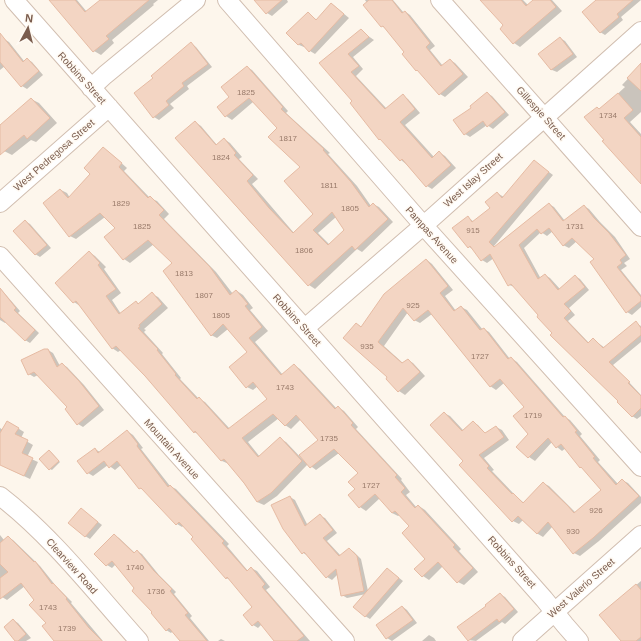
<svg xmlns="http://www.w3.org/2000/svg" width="641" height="641" font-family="Helvetica,sans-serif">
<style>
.shadow{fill:#0003;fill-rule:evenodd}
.building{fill:#f3d5c3;stroke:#e6bba3;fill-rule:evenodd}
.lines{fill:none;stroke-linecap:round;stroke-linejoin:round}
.minor-casing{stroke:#d1beb0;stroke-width:20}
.minor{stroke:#fff;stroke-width:18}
.labels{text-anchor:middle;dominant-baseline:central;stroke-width:3;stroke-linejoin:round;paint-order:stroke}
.number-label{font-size:8px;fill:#987a6a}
.street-label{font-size:10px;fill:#7a5c4d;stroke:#fffaf3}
</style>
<rect width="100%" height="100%" fill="#fdf6ec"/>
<!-- shadow -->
<path class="shadow" d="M 51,0 L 77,0 L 87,12 L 102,0 L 158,0 L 153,4 L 154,5 L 112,40 L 114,43 L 101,55 L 94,51 Z
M 255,0 L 287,0 L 288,2 L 272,16 L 267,13 Z
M 365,0 L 393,0 L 404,13 L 406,12 L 410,15 L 435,46 L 430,50 L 443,66 L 450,60 L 455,63 L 468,77 L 445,97 L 440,94 L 421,72 L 417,70 L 405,53 L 386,29 L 382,26 Z
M 481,0 L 523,0 L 528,5 L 534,0 L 552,0 L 562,11 L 520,47 L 514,43 L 505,25 Z
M 598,0 L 641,0 L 621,17 L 623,20 L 605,35 L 600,32 Z
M 332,4 L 349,18 L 315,54 L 310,51 L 305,46 L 304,47 L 299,45 L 288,33 L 308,13 L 317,20 Z
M 361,31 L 374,40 L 353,57 L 363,69 L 356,76 L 387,109 L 403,96 L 408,99 L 420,113 L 405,125 L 434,157 L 439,152 L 445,156 L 456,168 L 432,189 L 427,186 L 406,164 L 401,160 L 354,102 L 320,63 Z
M 560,38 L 565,41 L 577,57 L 557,72 L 552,70 L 539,54 Z
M 4,39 L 9,42 L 24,61 L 27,59 L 32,62 L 43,75 L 27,89 L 22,86 L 5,66 L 0,70 L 0,42 Z
M 192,44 L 196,47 L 212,67 L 187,86 L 189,89 L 170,104 L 174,108 L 159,120 L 154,117 L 154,78 Z
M 641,65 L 641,112 L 630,122 L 641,134 L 641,183 L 605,140 L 600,110 L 625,87 L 622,85 Z
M 247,67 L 252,70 L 288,111 L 286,113 L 330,153 L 328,154 L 357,186 L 371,206 L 373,204 L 379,207 L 393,222 L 362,252 L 357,249 L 315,289 L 309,285 L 279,253 L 280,252 L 251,223 L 176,138 L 195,122 L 201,126 L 217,145 L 224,139 L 230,143 L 242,157 L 239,159 L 258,179 L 252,184 L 294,233 L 314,214 L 302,167 L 278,128 L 253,102 L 232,120 L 226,116 L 218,107 L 231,97 ZM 336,217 L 345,230 L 330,245 L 318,233 Z
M 487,93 L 492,96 L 509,115 L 493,129 L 487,125 L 470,137 L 465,134 L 472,108 Z
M 31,99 L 39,103 L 57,123 L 36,142 L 31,140 L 12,155 L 4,151 L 0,146 L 0,127 Z
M 103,148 L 109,152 L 127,168 L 124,171 L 150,198 L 157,201 L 169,214 L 164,219 L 216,272 L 233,294 L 237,291 L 243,295 L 253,308 L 250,310 L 268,331 L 255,342 L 283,375 L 294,365 L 300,369 L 337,409 L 338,407 L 344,411 L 358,427 L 356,429 L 402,479 L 401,480 L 410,492 L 406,495 L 417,508 L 419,506 L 425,510 L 461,549 L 459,551 L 478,572 L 464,585 L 458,582 L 443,566 L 429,580 L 423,576 L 426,559 L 410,527 L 400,515 L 398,516 L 392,513 L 380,498 L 366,511 L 360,507 L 350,496 L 357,489 L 359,473 L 339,453 L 316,470 L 308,464 L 277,496 L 264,505 L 257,502 L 244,483 L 229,464 L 222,461 L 200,435 L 194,432 L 181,415 L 121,350 L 118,352 L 112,348 L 80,306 L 74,302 L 89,252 L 95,256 L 106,267 L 104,269 L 121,293 L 112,300 L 121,314 L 136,302 L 140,304 L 152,294 L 158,297 L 168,308 L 144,329 L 146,330 L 144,332 L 163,353 L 162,354 L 181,378 L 180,379 L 199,399 L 205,402 L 230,429 L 269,399 L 258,386 L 253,390 L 247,387 L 248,352 L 228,329 L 217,338 L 211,335 L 173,264 L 154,244 L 130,263 L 124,259 L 116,228 L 105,217 L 76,239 L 70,236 L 61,190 L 67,193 L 70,198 L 91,173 ZM 279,418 L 285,425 L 291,429 L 301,419 L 319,440 L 305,462 L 286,442 L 280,439 L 260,457 L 248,442 Z
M 534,161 L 553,175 L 494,246 L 495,247 L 549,204 L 554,207 L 565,221 L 584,206 L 589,209 L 600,222 L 615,237 L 630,259 L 624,263 L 627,266 L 621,270 L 641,295 L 641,307 L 632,315 L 627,312 L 596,259 L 577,241 L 569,248 L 563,245 L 553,231 L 547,236 L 541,232 L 524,248 L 541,279 L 545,275 L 550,278 L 560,289 L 575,276 L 580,279 L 589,290 L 569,308 L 575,315 L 568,321 L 589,343 L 593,339 L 605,348 L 636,323 L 641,326 L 641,342 L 613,365 L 641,395 L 641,416 L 637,419 L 632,416 L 619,401 L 553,333 L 515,287 L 509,285 L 494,258 L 487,263 L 482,260 L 474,250 L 469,247 L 468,217 L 474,222 L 491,208 L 497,193 L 504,197 Z
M 25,221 L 30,224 L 51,248 L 40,257 L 35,254 Z
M 427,260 L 432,264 L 453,290 L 445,296 L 456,311 L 461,307 L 467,310 L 483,330 L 484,329 L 489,332 L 510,359 L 511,358 L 517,362 L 565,417 L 570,420 L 582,434 L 580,436 L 600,460 L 598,462 L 618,484 L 622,480 L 628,483 L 641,497 L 641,503 L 599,541 L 580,556 L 574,553 L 553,526 L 543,537 L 538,534 L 523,520 L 519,524 L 513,521 L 464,461 L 444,413 L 450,416 L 463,430 L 473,422 L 478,425 L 486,434 L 496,427 L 502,430 L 509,440 L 484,458 L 494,470 L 492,471 L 515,495 L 524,503 L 543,483 L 549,486 L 576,513 L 602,490 L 585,469 L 581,467 L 566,448 L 562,451 L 557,447 L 552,442 L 535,461 L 529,457 L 518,447 L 530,434 L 526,407 L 504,383 L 496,390 L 490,386 L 432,314 L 420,323 L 414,320 L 408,312 L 384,346 L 404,364 L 408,360 L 413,363 L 425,376 L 405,395 L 399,391 L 387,379 L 389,377 L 357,324 L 362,327 Z
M 0,288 L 20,311 L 18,313 L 39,333 L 30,343 L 25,340 L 7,322 L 5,323 L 0,320 Z
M 48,350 L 53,353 L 60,366 L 62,364 L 67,367 L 84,385 L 104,410 L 83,427 L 78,424 L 68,407 L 38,375 L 34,377 L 29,374 Z
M 8,422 L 24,432 L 21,438 L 33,445 L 27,457 L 38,462 L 30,479 L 9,469 L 0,452 L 0,428 L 3,430 Z
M 127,431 L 133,435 L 143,448 L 141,449 L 170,486 L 176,489 L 229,544 L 227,546 L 248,571 L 251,568 L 257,571 L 270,587 L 266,590 L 310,641 L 276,641 L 262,624 L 258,628 L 253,625 L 254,607 L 231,580 L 226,578 L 194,537 L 183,526 L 182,527 L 177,524 L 145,491 L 140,488 L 121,465 L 115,470 L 108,465 L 93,476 L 88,473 L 95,449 L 100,452 Z
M 51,452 L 60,462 L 52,470 L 50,469 Z
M 290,497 L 295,500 L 308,526 L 320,516 L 325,518 L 337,533 L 327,541 L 341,556 L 350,549 L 354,552 L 361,559 L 368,591 L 388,569 L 403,581 L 370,619 L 365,616 L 366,594 L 347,598 L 342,595 L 338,574 L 332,580 L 327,577 L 309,556 L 303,553 L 284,528 Z
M 81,509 L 102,525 L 90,539 L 85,536 Z
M 0,535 L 4,540 L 8,537 L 13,540 L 40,566 L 56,586 L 72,602 L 71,603 L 103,641 L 55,641 L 36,600 L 25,586 L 7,600 L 2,597 L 0,595 Z
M 114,535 L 119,538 L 135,553 L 137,551 L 142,554 L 159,575 L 176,592 L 174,594 L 192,616 L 190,618 L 209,641 L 181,641 L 173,631 L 171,633 L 166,630 L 136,589 L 116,564 L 112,568 L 107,565 L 95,554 Z
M 641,581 L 641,641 L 622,641 L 600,615 Z
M 500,594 L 505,597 L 518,612 L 505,624 L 502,622 L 476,641 L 468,640 L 487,606 Z
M 403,607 L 407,610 L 417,623 L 392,641 L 387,638 L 377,625 Z
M 13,620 L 18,623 L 31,638 L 26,641 L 17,641 Z
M 429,635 L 434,638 L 436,641 L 422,641 Z
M 221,639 L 225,641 L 218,641 Z"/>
<!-- building -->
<path class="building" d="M 49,0 L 75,0 L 85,12 L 100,0 L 149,0 L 106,36 L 109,39 L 93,52 Z
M 254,0 L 282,0 L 266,14 Z
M 369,0 L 392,0 L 402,13 L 405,11 L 430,43 L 426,47 L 441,66 L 450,59 L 463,74 L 439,95 L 417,70 L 416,71 L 402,54 L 404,52 L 383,26 L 381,27 L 363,5 Z
M 480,0 L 521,0 L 526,6 L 533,0 L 550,0 L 556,7 L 513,44 L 500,29 L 503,25 Z
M 596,0 L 633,0 L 617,14 L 619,17 L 600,33 L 582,12 Z
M 331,3 L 344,14 L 309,52 L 301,43 L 298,45 L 286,33 L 308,12 L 316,20 Z
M 361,29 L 369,37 L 348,54 L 359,66 L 351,72 L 385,109 L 403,94 L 415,109 L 400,122 L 432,158 L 439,151 L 451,165 L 426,187 L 402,159 L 400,161 L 380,139 L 379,140 L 350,103 L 352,101 L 319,63 Z
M 0,33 L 23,62 L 27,58 L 39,71 L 21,87 L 0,62 Z
M 560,37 L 573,54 L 551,70 L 538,54 Z
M 191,42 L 208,64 L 182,83 L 184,86 L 166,101 L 169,105 L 153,118 L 134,93 L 153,78 L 151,76 Z
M 641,63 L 641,91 L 627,78 Z
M 247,66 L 283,107 L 281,109 L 324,149 L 323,150 L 351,182 L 369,207 L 373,203 L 388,219 L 355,250 L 352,246 L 308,286 L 175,138 L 195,121 L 216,145 L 224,138 L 236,153 L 234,155 L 253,175 L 247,181 L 269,208 L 293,233 L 313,214 L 284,181 L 300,167 L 268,137 L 277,128 L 249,98 L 225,117 L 217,107 L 229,97 L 221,87 ZM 332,212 L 344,230 L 328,245 L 313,230 Z
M 487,92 L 505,112 L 487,127 L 483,121 L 464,135 L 453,120 L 471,108 L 470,106 Z
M 618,93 L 633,110 L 624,118 L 641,137 L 641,184 L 602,141 L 604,140 L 584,117 L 597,107 L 599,109 Z
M 31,98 L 50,118 L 27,139 L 24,135 L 0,155 L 0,125 Z
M 103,147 L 122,163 L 119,167 L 148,198 L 150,196 L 164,210 L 159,215 L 210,267 L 230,295 L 236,290 L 248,304 L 245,306 L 262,327 L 249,338 L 281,375 L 294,364 L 335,409 L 338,406 L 353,423 L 351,425 L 397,475 L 395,477 L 405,488 L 401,492 L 415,508 L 418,505 L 455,545 L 453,547 L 473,568 L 457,583 L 438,562 L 422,577 L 414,569 L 425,559 L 402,533 L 409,526 L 395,511 L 392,513 L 375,494 L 359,508 L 348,495 L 355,489 L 348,482 L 358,473 L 334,449 L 310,468 L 299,455 L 318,440 L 296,415 L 285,426 L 273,414 L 242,438 L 258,457 L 280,437 L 302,461 L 271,493 L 257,502 L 244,483 L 224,459 L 221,461 L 195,431 L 194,433 L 145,376 L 116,346 L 112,349 L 76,301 L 73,303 L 55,283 L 89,251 L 100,263 L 98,265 L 116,289 L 106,296 L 119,314 L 136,301 L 138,304 L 152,292 L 162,304 L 139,325 L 140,327 L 138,328 L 158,349 L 157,350 L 176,374 L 175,375 L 197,399 L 199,397 L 228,429 L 267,399 L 253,382 L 246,388 L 229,367 L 247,352 L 223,324 L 211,336 L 163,271 L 172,263 L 148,240 L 123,260 L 104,237 L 115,228 L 100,213 L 69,237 L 43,203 L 60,189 L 68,198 L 90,174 L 84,168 Z
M 534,160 L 549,172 L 489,242 L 494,247 L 549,203 L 563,221 L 584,205 L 594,218 L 609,233 L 626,255 L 620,260 L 622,263 L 617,267 L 641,297 L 641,301 L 626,313 L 590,262 L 594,259 L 572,238 L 563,246 L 549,228 L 541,234 L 537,229 L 519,245 L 538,279 L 545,274 L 558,290 L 575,275 L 585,287 L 564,304 L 571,311 L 564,318 L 588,343 L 593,338 L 603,348 L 636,321 L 641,328 L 641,335 L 609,362 L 630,382 L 628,383 L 641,396 L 641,408 L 632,417 L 617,402 L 618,401 L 550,335 L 552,333 L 537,317 L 538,315 L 511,284 L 508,286 L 490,254 L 481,261 L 470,246 L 468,248 L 452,228 L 468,216 L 472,222 L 490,208 L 485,202 L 497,192 L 502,198 Z
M 25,220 L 47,245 L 35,255 L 13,231 Z
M 426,259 L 448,286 L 440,293 L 454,311 L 461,306 L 480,330 L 484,328 L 508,359 L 511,357 L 563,417 L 565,416 L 577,431 L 575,432 L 595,457 L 593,458 L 616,485 L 622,479 L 639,496 L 593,538 L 573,554 L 548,522 L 537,534 L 518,516 L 512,522 L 459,465 L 463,461 L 430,425 L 444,412 L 462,431 L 473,421 L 485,433 L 496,426 L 504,437 L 479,455 L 489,466 L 487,468 L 512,494 L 513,493 L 523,503 L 543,482 L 568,506 L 574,513 L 601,490 L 581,467 L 580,468 L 561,444 L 556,448 L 548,438 L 528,458 L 516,447 L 528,434 L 513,416 L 524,407 L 500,379 L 490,387 L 428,310 L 414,321 L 403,308 L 378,342 L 402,363 L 408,359 L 420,372 L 398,392 L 386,379 L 387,377 L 343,338 L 356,323 L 361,327 L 384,294 Z
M 0,288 L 16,308 L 14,310 L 35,330 L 25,341 L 0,317 Z
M 44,349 L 48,349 L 57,367 L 62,363 L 79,381 L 99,406 L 77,425 L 65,409 L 67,407 L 34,372 L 28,375 L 21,360 Z
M 7,421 L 19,428 L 15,434 L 28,440 L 22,453 L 33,458 L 24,476 L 0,465 L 0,433 Z
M 127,430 L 138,444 L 137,446 L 168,487 L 170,485 L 224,541 L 222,543 L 247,571 L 251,567 L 265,584 L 262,587 L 304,636 L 297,641 L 274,641 L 258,621 L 252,626 L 243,615 L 252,607 L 227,577 L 226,579 L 191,539 L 193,537 L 179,522 L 176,525 L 141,488 L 139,489 L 117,461 L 109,468 L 104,461 L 87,474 L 77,461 L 95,448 L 98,453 Z
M 49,450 L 59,461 L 49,470 L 39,459 Z
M 290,496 L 305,526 L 320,514 L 333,530 L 323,538 L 339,556 L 349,548 L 357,556 L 364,591 L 341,596 L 336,569 L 326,578 L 304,552 L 302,554 L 283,529 L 271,505 Z
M 81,508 L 98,522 L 85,537 L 68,523 Z
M 114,534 L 134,553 L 137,550 L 154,571 L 172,589 L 170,591 L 188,613 L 185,615 L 207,641 L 180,641 L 169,628 L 166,631 L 151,613 L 152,612 L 132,591 L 134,588 L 112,561 L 106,566 L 94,554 Z
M 8,536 L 34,562 L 35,561 L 52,584 L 53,583 L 67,598 L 66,599 L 89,628 L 102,641 L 54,641 L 42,626 L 46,623 L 29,605 L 34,600 L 21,583 L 0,599 L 0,578 L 8,572 L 0,564 L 0,543 Z
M 387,568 L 399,578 L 365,617 L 353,607 Z
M 636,584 L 641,590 L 641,637 L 636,641 L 621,641 L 599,615 Z
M 500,593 L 514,609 L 499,622 L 497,619 L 468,641 L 457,627 L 486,606 L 485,605 Z
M 402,606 L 413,620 L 386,639 L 376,625 Z
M 13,619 L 26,634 L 18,641 L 15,641 L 4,627 Z"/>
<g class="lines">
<defs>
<path id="minor" d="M 14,0 L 544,599 L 565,625 L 579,641
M 227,0 L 423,225 L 641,467
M 440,0 L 641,227
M 91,88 L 105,75 L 196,0
M 0,203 L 109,107
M 0,256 L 345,641
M 305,328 L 432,218 L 641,31
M 0,496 C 52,536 95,592 139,641
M 522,641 L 641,535"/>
</defs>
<!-- minor casing -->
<use href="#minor" class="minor-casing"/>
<!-- minor -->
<use href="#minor" class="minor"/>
</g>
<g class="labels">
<!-- number labels -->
<g class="number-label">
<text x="246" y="92">1825</text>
<text x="608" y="115">1734</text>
<text x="288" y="138">1817</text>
<text x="221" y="157">1824</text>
<text x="329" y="185">1811</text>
<text x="121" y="203">1829</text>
<text x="350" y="208">1805</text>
<text x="142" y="226">1825</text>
<text x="575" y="226">1731</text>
<text x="473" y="230">915</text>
<text x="304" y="250">1806</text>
<text x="184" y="273">1813</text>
<text x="204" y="295">1807</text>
<text x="413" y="305">925</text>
<text x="221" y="315">1805</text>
<text x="367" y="346">935</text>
<text x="480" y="356">1727</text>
<text x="285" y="387">1743</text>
<text x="533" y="415">1719</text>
<text x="329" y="438">1735</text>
<text x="371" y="485">1727</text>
<text x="596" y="510">926</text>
<text x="573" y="531">930</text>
<text x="135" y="567">1740</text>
<text x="156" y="591">1736</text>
<text x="48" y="607">1743</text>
<text x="67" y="628">1739</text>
</g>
<!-- street labels -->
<g class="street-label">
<text transform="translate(82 78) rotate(48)">Robbins Street</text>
<text transform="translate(541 113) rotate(48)">Gillespie Street</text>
<text transform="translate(54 155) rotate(-41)">West Pedregosa Street</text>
<text transform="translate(473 180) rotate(-42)">West Islay Street</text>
<text transform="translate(432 235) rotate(48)">Pampas Avenue</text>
<text transform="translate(297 320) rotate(48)">Robbins Street</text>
<text transform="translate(172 449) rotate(48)">Mountain Avenue</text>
<text transform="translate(512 562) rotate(48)">Robbins Street</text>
<text transform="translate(72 566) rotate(48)">Clearview Road</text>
<text transform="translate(581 588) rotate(-41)">West Valerio Street</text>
</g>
</g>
<!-- north arrow -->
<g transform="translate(28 28) rotate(7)" stroke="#fffaf3" stroke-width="3" paint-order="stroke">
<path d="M0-3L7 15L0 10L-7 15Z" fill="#7a5c4d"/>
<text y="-6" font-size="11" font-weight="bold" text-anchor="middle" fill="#7a5c4d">N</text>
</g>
</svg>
